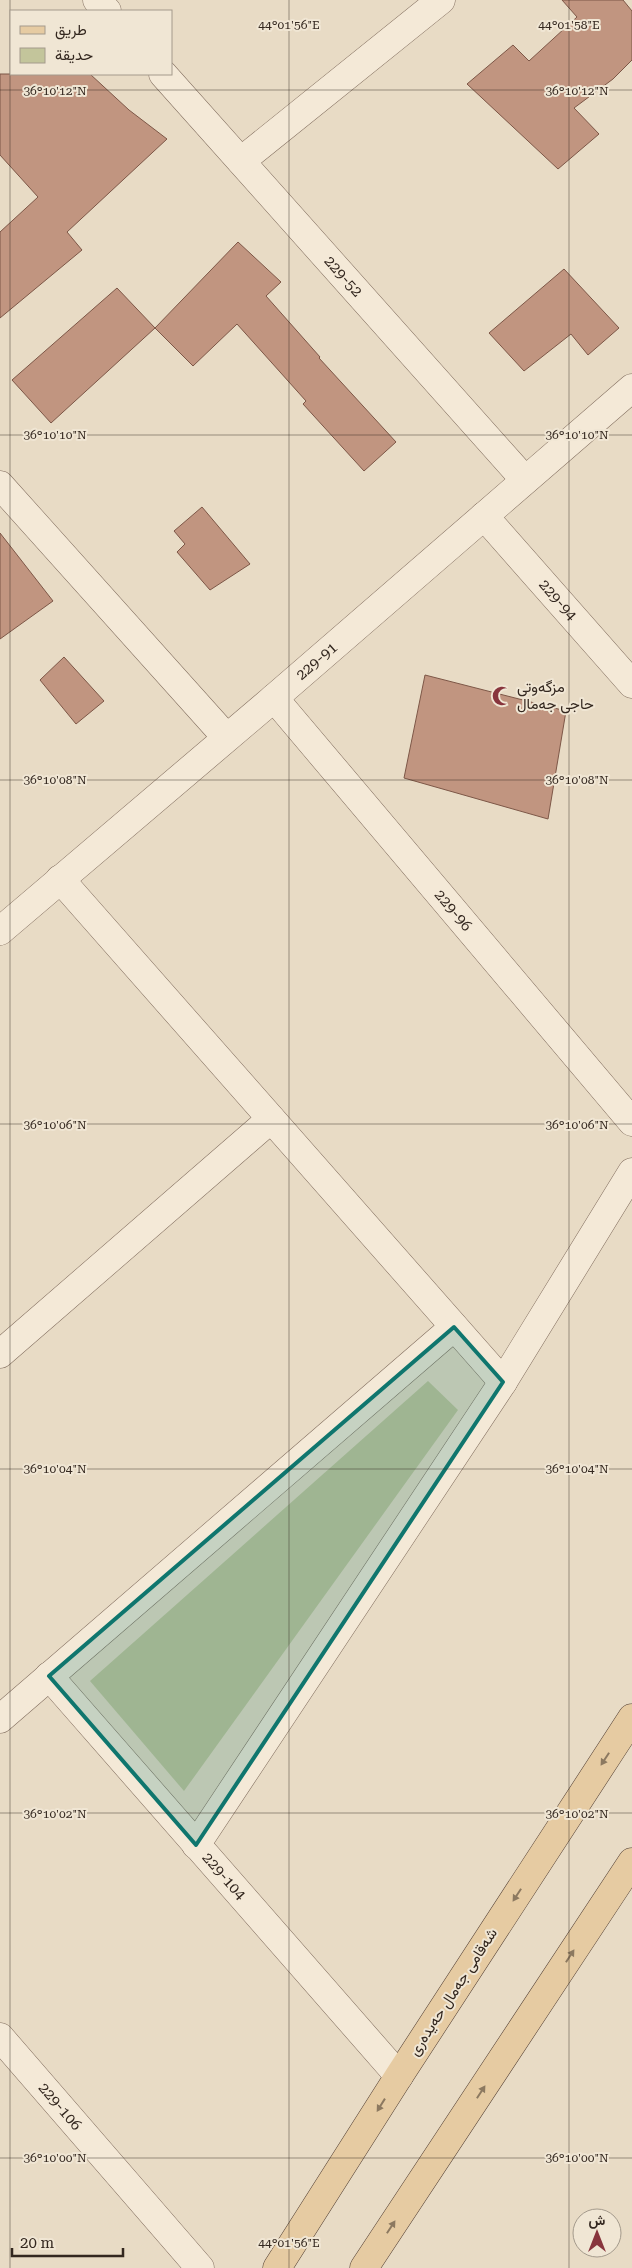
<svg xmlns="http://www.w3.org/2000/svg" width="632" height="2268" font-family="'Roboto Serif',Vazirmatn,serif">
<style>
.green{fill:#c3c59b}
.building{fill:#c19580;stroke:#7d5747}
.lines{fill:none;stroke-linecap:round;stroke-linejoin:round}
.minor-casing{stroke:#816d5e;stroke-width:29}
.major-casing{stroke:#4f3c31;stroke-width:29}
.minor{stroke:#f4e9d7;stroke-width:28}
.major{stroke:#e6cba2;stroke-width:28}
.oneway{fill:#8c7960}
.marked{fill:#0f766e;fill-opacity:0.2;stroke:#0f766e;stroke-width:4;stroke-linejoin:round}
.ticks{fill:none;stroke:#33271f;stroke-width:1;stroke-opacity:0.45}
.labels{text-anchor:middle;dominant-baseline:central;stroke-width:4;stroke-linejoin:round;paint-order:stroke}
.street-label{font-size:15px;fill:#33271f;stroke:#f0e6d4}
.poi-label{font-size:15px;fill:#33271f;stroke:#f0e6d4;text-anchor:start}
.ticks-label{font-size:12px;text-anchor:middle;fill:#33271f;stroke:#f0e6d4;stroke-width:4;stroke-linejoin:round;paint-order:stroke}
</style>
<rect width="100%" height="100%" fill="#e8dbc5"/>
<!-- green -->
<path class="green" d="M 428,1381 L 458,1410 L 184,1791 L 90,1681 Z"/>
<!-- building -->
<path class="building" d="M 562,0 L 623,0 L 632,11 L 632,60 L 613,79 L 574,108 L 599,134 L 558,169 L 467,84 L 513,45 L 529,61 L 577,17 Z
M 0,74 L 90,74 L 129,110 L 167,139 L 67,232 L 82,250 L 0,318 L 0,232 L 38,197 L 0,155 Z
M 238,242 L 281,282 L 266,296 L 320,357 L 319,358 L 396,442 L 364,471 L 303,404 L 306,401 L 237,324 L 193,366 L 155,328 Z
M 564,269 L 619,328 L 588,355 L 571,334 L 524,371 L 489,333 Z
M 117,288 L 155,328 L 51,423 L 12,380 Z
M 202,507 L 250,564 L 210,590 L 177,552 L 185,544 L 174,531 Z
M 0,533 L 53,601 L 0,639 Z
M 64,657 L 104,701 L 76,724 L 40,680 Z
M 425,675 L 566,711 L 548,819 L 404,778 Z"/>
<g class="lines">
<defs>
<g id="minor">
<path d="M 97,0 L 107,11"/>
<path id="s1" d="M 163,74 L 525,480"/>
<path d="M 241,161 L 441,0"/>
<path d="M 0,485 L 226,737"/>
<path id="s2" d="M 484,516 L 632,684"/>
<path id="s3" d="M 274,698 L 632,1122"/>
<path d="M 60,879 L 503,1382"/>
<path id="s4" d="M 0,931 L 274,698 L 632,388"/>
<path d="M 0,1354 L 271,1119"/>
<path id="s5" d="M 49,1676 L 399,2076"/>
<path d="M 0,1719 L 454,1327"/>
<path d="M 196,1845 L 503,1382 L 632,1172"/>
<path id="s6" d="M 0,2037 L 200,2268"/>
</g>
<path id="major" d="M 277,2268 L 399,2076 L 632,1718
M 364,2268 L 632,1862"/>
</defs>
<!-- minor casing -->
<use href="#minor" class="minor-casing"/>
<!-- major casing -->
<use href="#major" class="major-casing"/>
<!-- minor -->
<use href="#minor" class="minor"/>
<!-- major -->
<use href="#major" class="major"/>
</g>
<!-- one-way arrows -->
<defs><path id="oneway-solid" d="M-6-.8H1V-3.2L6.5 0L1 3.2V.8H-6Z" transform="scale(1.25)"/></defs>
<g class="oneway">
<use href="#oneway-solid" transform="translate(605 1759) rotate(123)"/>
<use href="#oneway-solid" transform="translate(517 1895) rotate(123)"/>
<use href="#oneway-solid" transform="translate(570 1956) rotate(-57)"/>
<use href="#oneway-solid" transform="translate(481 2092) rotate(-57)"/>
<use href="#oneway-solid" transform="translate(381 2105) rotate(122)"/>
<use href="#oneway-solid" transform="translate(391 2227) rotate(-57)"/>
</g>
<!-- marked area -->
<path class="marked" d="M 454,1327 L 503,1382 L 196,1845 L 49,1676 Z"/>
<!-- ticks -->
<path class="ticks" d="M 10,0 L 10,2268M 289,0 L 289,2268M 569,0 L 569,2268M 0,90 L 632,90M 0,435 L 632,435M 0,780 L 632,780M 0,1124 L 632,1124M 0,1469 L 632,1469M 0,1813 L 632,1813M 0,2158 L 632,2158"/>
<!-- icons -->
<defs>
<symbol id="mosque-bare" viewBox="-9 -9 18 18"><path d="M3.5-4.9A6 6 0 1 0 3.5 4.9A5 5 0 1 1 3.5-4.9Z" fill="#88353d" stroke="#f0e6d4" stroke-width="2.5" paint-order="stroke"/></symbol>
</defs>
<g fill-rule="evenodd">
<use href="#mosque-bare" x="488" y="682" width="28" height="28"/>
</g>
<g class="labels">
<!-- street labels -->
<g class="street-label">
<text stroke="none"><textPath href="#s1" startOffset="271">229-52</textPath></text>
<text stroke="none"><textPath href="#s2" startOffset="112">229-94</textPath></text>
<text stroke="none"><textPath href="#s4" startOffset="416">229-91</textPath></text>
<text stroke="none"><textPath href="#s3" startOffset="278">229-96</textPath></text>
<text stroke="none"><textPath href="#s5" startOffset="266">229-104</textPath></text>
<text transform="translate(453 1992) rotate(-57)">شەقامی جەمال حەیدەری</text>
<text stroke="none"><textPath href="#s6" startOffset="92">229-106</textPath></text>
</g>
<!-- poi labels -->
<g class="poi-label">
<text x="517" y="687">مزگەوتی<tspan x="517" dy="17">حاجی جەمال</tspan></text>
</g>
</g>
<g class="ticks-label">
<text x="289" y="29">44°01'56"E</text>
<text x="569" y="29">44°01'58"E</text>
<text x="55" y="95">36°10'12"N</text>
<text x="577" y="95">36°10'12"N</text>
<text x="55" y="439">36°10'10"N</text>
<text x="577" y="439">36°10'10"N</text>
<text x="55" y="784">36°10'08"N</text>
<text x="577" y="784">36°10'08"N</text>
<text x="55" y="1129">36°10'06"N</text>
<text x="577" y="1129">36°10'06"N</text>
<text x="55" y="1473">36°10'04"N</text>
<text x="577" y="1473">36°10'04"N</text>
<text x="55" y="1818">36°10'02"N</text>
<text x="577" y="1818">36°10'02"N</text>
<text x="55" y="2162">36°10'00"N</text>
<text x="577" y="2162">36°10'00"N</text>
<text x="289" y="2247">44°01'56"E</text>
</g>
<!-- legend -->
<rect x="10" y="10" width="162" height="65" fill="#f0e6d4" stroke="#a49a8c"/>
<rect x="20" y="26" width="25" height="8" fill="#e6cba2" stroke="#a49a8c"/>
<text x="55" y="35" font-size="15" fill="#33271f">طريق</text>
<rect x="20" y="48" width="25" height="15" fill="#c3c59b" stroke="#a49a8c"/>
<text x="55" y="60" font-size="15" fill="#33271f">حديقة</text>
<!-- north arrow -->
<g transform="translate(597 2233)"><circle r="24" fill="#f0e6d4" stroke="#a49a8c"/>
<path d="M0-4L9 19L0 12L-9 19Z" fill="#88353d"/>
<text y="-8" font-size="14" font-weight="bold" text-anchor="middle" fill="#33271f">ش</text>
</g>
<!-- scale -->
<path d="M12 2248v8h111v-8" fill="none" stroke="#33271f" stroke-width="2.5"/>
<text x="20" y="2248" font-size="15" fill="#33271f" stroke="#f0e6d4" stroke-width="4" paint-order="stroke">20 m</text>
</svg>
